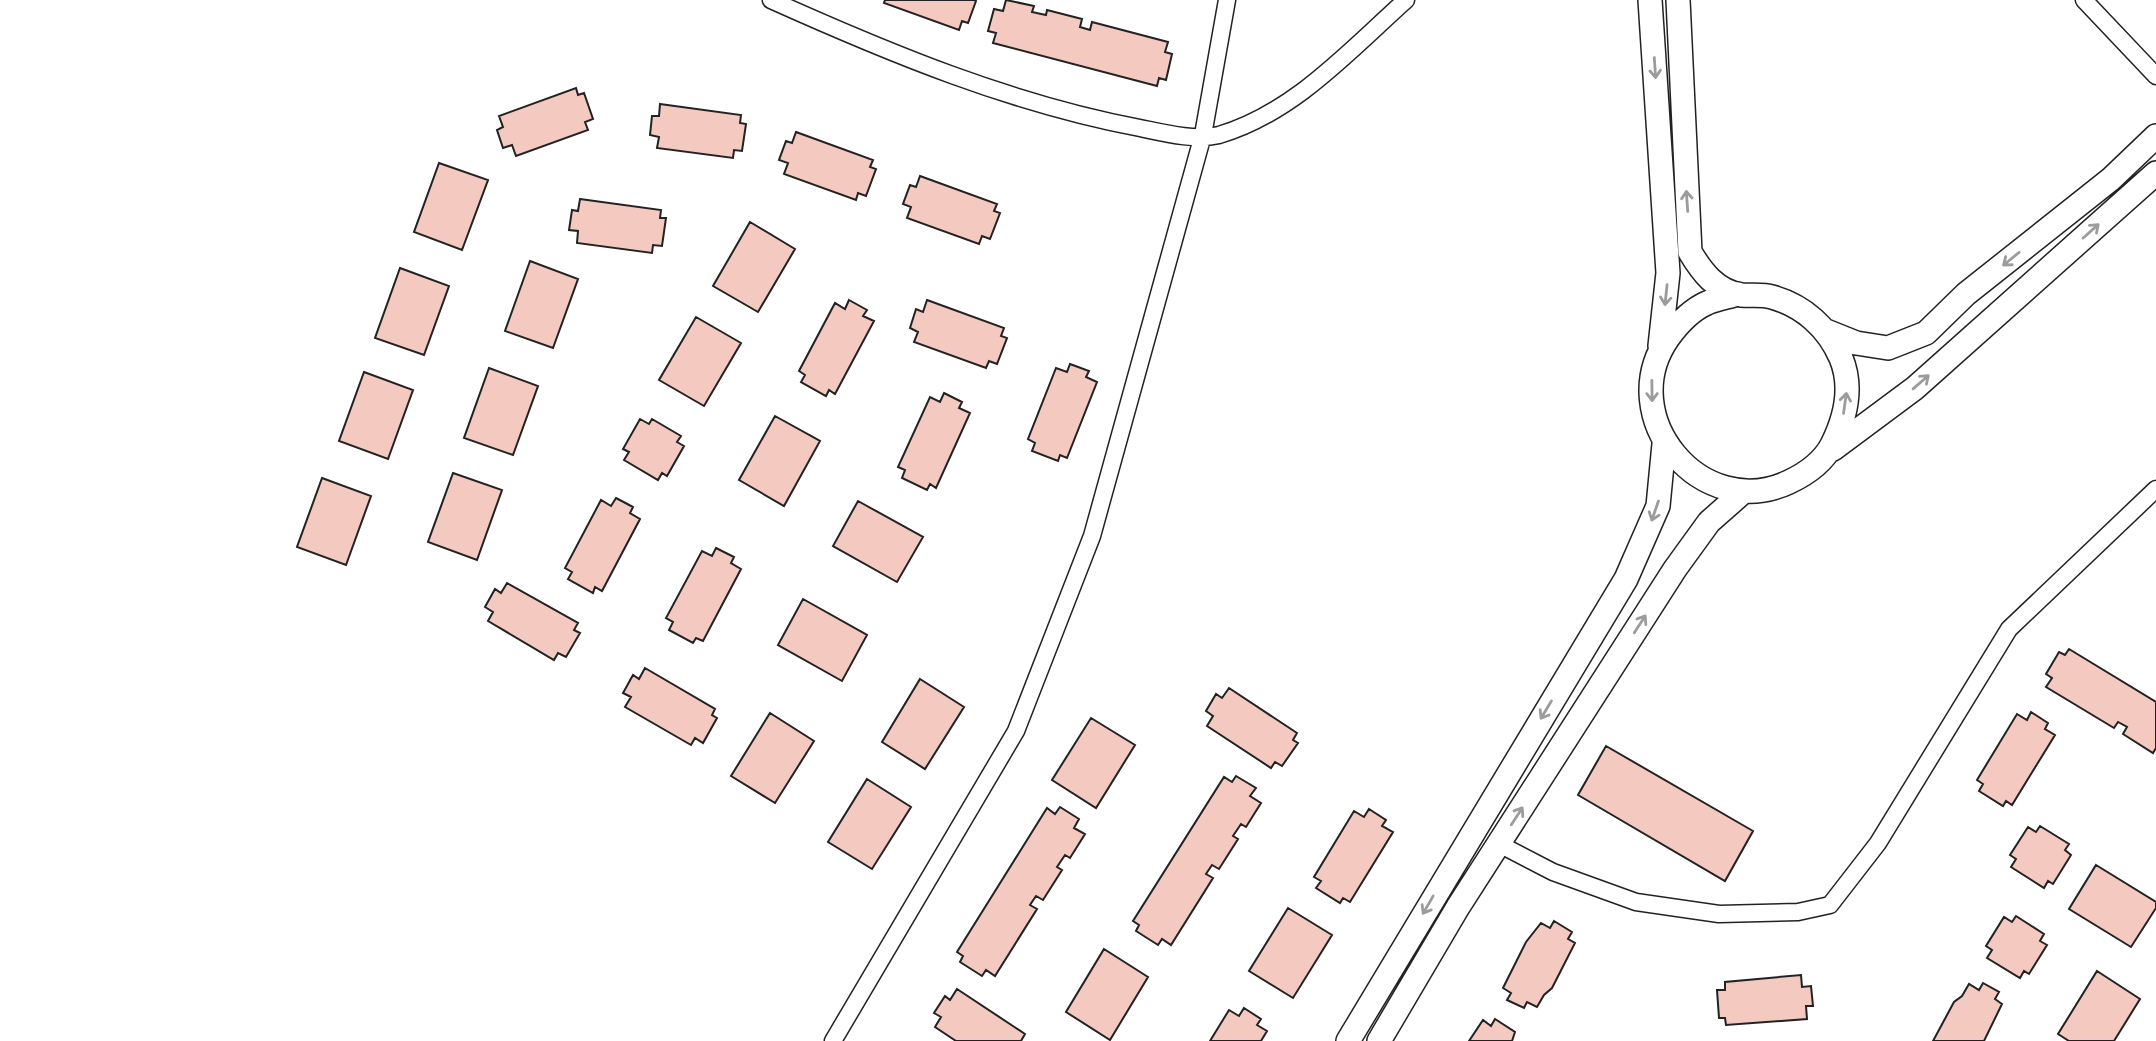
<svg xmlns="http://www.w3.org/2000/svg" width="2156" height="1041" font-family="Roboto,sans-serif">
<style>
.building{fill:#f3c9c0;stroke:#222;stroke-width:2}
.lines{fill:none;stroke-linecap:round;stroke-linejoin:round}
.street-casing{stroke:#222;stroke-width:19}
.secondary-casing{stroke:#222;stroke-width:26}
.street{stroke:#fff;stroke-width:16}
.secondary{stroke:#fff;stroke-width:23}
.oneway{stroke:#9c9c9c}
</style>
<rect width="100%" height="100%" fill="#fff"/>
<!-- building -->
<path class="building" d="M 885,0 L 974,0 L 976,1 L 968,23 L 962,21 L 959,30 L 884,3 Z
M 1006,0 L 1034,6 L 1032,12 L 1046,15 L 1047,10 L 1082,19 L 1080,27 L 1090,30 L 1092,22 L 1168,42 L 1165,52 L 1172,54 L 1166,80 L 1159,78 L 1157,86 L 993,43 L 996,33 L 988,31 L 994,9 L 1003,11 Z
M 576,88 L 578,95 L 584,93 L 593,119 L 585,122 L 588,130 L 516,156 L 512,145 L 503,148 L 497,130 L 503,127 L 499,116 Z
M 660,104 L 741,115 L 740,123 L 746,124 L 742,151 L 734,150 L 733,158 L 657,148 L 659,137 L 650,135 L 652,116 L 659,116 Z
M 796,132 L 873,160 L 870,167 L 876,169 L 866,196 L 858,193 L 856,200 L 784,174 L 788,163 L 779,160 L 786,141 L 792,143 Z
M 439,163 L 488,180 L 462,250 L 414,232 Z
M 920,176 L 997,204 L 994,211 L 1000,213 L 990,239 L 982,236 L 979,244 L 907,218 L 911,207 L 903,204 L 910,185 L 916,187 Z
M 580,199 L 661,210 L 660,218 L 666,218 L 662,246 L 653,245 L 652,253 L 577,243 L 578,231 L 569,230 L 572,210 L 578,211 Z
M 750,222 L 795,249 L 758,312 L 713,286 Z
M 530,261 L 578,279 L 553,348 L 505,331 Z
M 400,268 L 449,286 L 424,355 L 375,338 Z
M 849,300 L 867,310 L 863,316 L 874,321 L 835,394 L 829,390 L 826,396 L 801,382 L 805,375 L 799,371 L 835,303 L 845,309 Z
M 927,300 L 1004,328 L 1001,336 L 1007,338 L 997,364 L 989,361 L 986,368 L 914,342 L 918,332 L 910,328 L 916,309 L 923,312 Z
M 696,317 L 741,343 L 704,406 L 659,380 Z
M 1070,364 L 1089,371 L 1086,377 L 1097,382 L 1067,458 L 1060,455 L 1058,461 L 1032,451 L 1035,443 L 1028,439 L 1056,368 L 1067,372 Z
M 489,368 L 538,386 L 513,455 L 464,438 Z
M 364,372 L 413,390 L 388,459 L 339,441 Z
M 944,393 L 962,402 L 959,408 L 970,413 L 936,488 L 930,484 L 927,490 L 902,478 L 905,470 L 898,467 L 930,397 L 940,402 Z
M 775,416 L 820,441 L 784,506 L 739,480 Z
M 640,419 L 649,424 L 652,419 L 681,436 L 677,442 L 684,446 L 667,476 L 662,473 L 658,480 L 624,460 L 629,452 L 623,449 Z
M 453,473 L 502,490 L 477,560 L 428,542 Z
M 322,478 L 371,496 L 346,565 L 297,547 Z
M 616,498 L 633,507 L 630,513 L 640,519 L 602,591 L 595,587 L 593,593 L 568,579 L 572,572 L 565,568 L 601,500 L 611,506 Z
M 858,501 L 923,537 L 897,582 L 833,546 Z
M 716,548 L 734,557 L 731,563 L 741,569 L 703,641 L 696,638 L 693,643 L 669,630 L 673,622 L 666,618 L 702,551 L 712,556 Z
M 507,583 L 578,623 L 574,630 L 580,633 L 566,657 L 558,653 L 554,660 L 488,621 L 493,612 L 485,607 L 495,589 L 501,593 Z
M 803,599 L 867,635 L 842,681 L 778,645 Z
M 2069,649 L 2156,702 L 2156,748 L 2153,753 L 2123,734 L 2127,727 L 2118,722 L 2114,728 L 2046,687 L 2052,678 L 2046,674 L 2059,652 L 2065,655 Z
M 645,668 L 715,709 L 712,715 L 717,718 L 703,743 L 695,738 L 691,745 L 625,707 L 631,697 L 623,693 L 633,675 L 639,679 Z
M 920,679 L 964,707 L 925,769 L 882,742 Z
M 1229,688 L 1297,733 L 1293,740 L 1298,743 L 1282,766 L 1275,762 L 1271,768 L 1207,726 L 1213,716 L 1206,711 L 1216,694 L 1222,698 Z
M 2031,712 L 2048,723 L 2045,729 L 2055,735 L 2012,805 L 2006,801 L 2003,806 L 1979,791 L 1983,784 L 1977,780 L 2017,714 L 2027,720 Z
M 770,713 L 814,741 L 775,803 L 731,776 Z
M 1091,718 L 1135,745 L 1096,808 L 1052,780 Z
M 1606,746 L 1753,831 L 1725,881 L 1578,795 Z
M 1236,776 L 1256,788 L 1250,796 L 1261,803 L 1246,827 L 1241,824 L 1233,836 L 1238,839 L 1219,869 L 1212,865 L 1206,874 L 1213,878 L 1171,945 L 1162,939 L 1158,945 L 1136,931 L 1139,925 L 1133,921 L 1224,777 L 1232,782 Z
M 867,779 L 911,807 L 872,869 L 828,842 Z
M 1060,807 L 1079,819 L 1074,828 L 1085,834 L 1070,858 L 1065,855 L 1057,867 L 1062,870 L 1043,900 L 1036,896 L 1030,905 L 1037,909 L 995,976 L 986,970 L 982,976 L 960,962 L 963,956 L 957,952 L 1047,808 L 1055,814 Z
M 1369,809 L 1386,820 L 1382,826 L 1393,832 L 1350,902 L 1343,898 L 1340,903 L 1316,888 L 1321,881 L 1314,877 L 1354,811 L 1364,817 Z
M 2040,826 L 2069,844 L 2065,850 L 2071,855 L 2053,884 L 2048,881 L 2044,888 L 2011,867 L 2016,859 L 2010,855 L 2028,827 L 2036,832 Z
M 2096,865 L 2156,902 L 2156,908 L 2131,947 L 2069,909 Z
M 1288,908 L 1332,935 L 1293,998 L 1249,971 Z
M 2016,916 L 2044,934 L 2040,941 L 2047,945 L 2029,974 L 2024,971 L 2020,978 L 1987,958 L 1992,950 L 1986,946 L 2004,917 L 2012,922 Z
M 1554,921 L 1572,932 L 1568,939 L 1575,943 L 1552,988 L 1544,995 L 1537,1007 L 1527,1002 L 1524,1008 L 1507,1000 L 1511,993 L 1503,988 L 1526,942 L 1541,923 L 1550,928 Z
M 1104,949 L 1148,977 L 1110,1040 L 1066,1012 Z
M 2097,971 L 2140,999 L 2114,1041 L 2069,1041 L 2058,1034 Z
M 1801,975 L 1802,987 L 1811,986 L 1813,1006 L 1806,1006 L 1807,1019 L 1726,1025 L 1725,1018 L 1719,1018 L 1717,990 L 1725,990 L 1725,982 Z
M 1983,983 L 1999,992 L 1995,999 L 2002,1004 L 1984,1041 L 1933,1041 L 1954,1002 L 1962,996 L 1969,984 L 1979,990 Z
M 957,989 L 1025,1034 L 1021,1041 L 956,1041 L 935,1027 L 941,1017 L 934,1013 L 945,996 L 950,1000 Z
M 1244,1008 L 1261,1019 L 1257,1025 L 1267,1031 L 1261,1041 L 1210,1041 L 1229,1010 L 1239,1016 Z
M 1495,1019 L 1515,1032 L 1512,1041 L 1469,1041 L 1483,1020 L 1491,1026 Z"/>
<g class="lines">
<defs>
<path id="street" d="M 771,0 C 889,53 1012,104 1140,128 C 1164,133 1195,141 1219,135 C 1294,113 1350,50 1406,0
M 2084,0 L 2156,76
M 1499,844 L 1553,872 L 1636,902 L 1719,914 L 1798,912 L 1830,905 L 1878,843 L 2009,629 L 2156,489
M 833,1041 L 1016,731 L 1092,536 L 1203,135 L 1227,0"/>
<path id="secondary" d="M 1650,0 L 1668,273 L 1660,346
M 1678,0 L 1690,252 C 1702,272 1716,291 1741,295 C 1751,296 1762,294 1772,297 C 1804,306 1828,328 1841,358 C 1853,387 1845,419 1832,445 C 1823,462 1806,474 1789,482 C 1702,523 1613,417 1668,338 C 1678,324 1691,310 1707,303 C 1717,299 1728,297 1738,294
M 1826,331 L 1856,343 L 1888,348 L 1926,333 L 1966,294 L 2111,179 L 2156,136
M 1833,449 L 1915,388 L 2156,173
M 1348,1041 L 1626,579 L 1658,506 L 1664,444
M 1379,1041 L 1458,907 L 1675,569 L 1709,522 L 1743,492"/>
</defs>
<!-- street casing -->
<use href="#street" class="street-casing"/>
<!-- secondary casing -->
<use href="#secondary" class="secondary-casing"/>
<!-- street -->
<use href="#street" class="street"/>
<!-- secondary -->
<use href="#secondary" class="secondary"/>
</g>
<!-- one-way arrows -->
<defs><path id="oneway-shaft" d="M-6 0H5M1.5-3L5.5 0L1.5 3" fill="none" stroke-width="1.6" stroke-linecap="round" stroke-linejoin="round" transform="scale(1.75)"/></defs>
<g class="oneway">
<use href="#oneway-shaft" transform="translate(1655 68) rotate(86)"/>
<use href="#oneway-shaft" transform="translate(1687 201) rotate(-94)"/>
<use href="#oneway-shaft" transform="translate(2091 231) rotate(-42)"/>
<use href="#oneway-shaft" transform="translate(2011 259) rotate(141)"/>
<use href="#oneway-shaft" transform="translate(1666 295) rotate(96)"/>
<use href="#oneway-shaft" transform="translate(1921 382) rotate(-41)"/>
<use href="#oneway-shaft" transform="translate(1652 391) rotate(89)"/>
<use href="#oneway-shaft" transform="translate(1845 403) rotate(-82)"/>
<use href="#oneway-shaft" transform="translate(1655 511) rotate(109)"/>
<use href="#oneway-shaft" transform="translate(1640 624) rotate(-57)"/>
<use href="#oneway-shaft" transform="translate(1546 710) rotate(121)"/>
<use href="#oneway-shaft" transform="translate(1517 816) rotate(-57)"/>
<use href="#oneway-shaft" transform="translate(1428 905) rotate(120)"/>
</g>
</svg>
